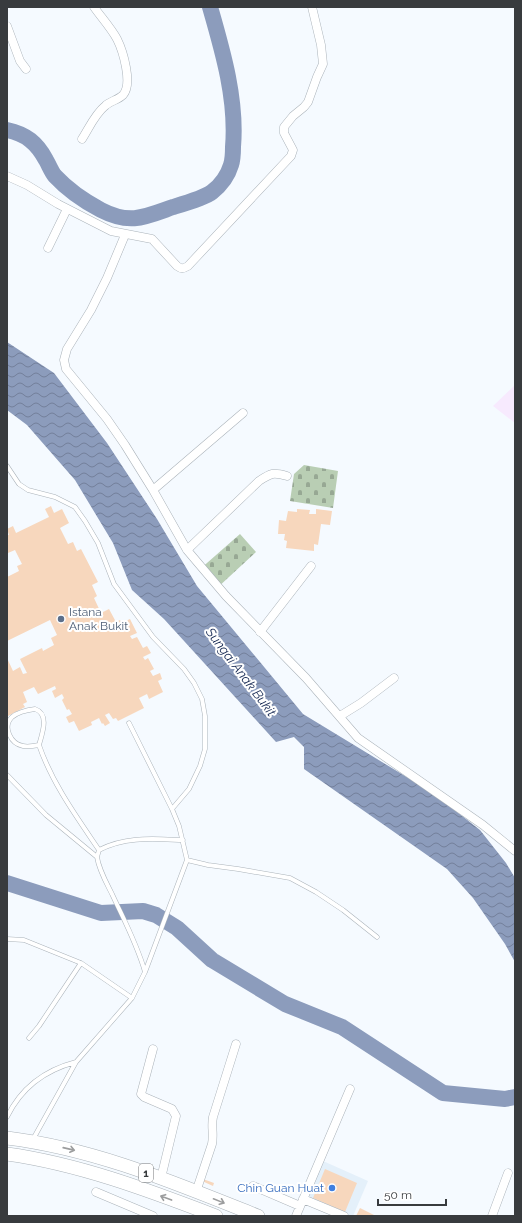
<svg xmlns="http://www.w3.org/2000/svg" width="522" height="1223" font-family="Raleway,sans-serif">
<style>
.built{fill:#e4f0fa}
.education{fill:#f7eafe}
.cemetery{fill:url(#cemetery-stones)}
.water{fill:url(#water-waves)}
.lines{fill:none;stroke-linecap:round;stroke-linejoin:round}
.river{stroke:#8c9cbc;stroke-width:16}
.building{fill:#f7d7bd}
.service-casing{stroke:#abb3ba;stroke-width:5}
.minor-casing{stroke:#abb3ba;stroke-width:9}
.trunk-casing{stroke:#abb3ba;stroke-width:14}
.service{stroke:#fff;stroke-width:4}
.minor{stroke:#fff;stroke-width:8}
.trunk{stroke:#fff;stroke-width:13}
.oneway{stroke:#9c9d9e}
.service-dot{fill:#5c6f8a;stroke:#fff;stroke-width:1.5}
.shop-dot{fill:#3f7fe0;stroke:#fff;stroke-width:1.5}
.labels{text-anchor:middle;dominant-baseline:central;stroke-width:4;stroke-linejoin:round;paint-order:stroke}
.shield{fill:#fff;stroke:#747678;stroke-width:1}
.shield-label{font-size:11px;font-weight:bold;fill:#383b3e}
.service-label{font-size:12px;fill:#4e5e75;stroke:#fff;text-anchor:start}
.shop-label{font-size:12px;fill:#366cbe;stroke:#fff;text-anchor:end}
.water-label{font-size:13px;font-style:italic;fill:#162953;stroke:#fff}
</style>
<defs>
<pattern id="cemetery-stones" width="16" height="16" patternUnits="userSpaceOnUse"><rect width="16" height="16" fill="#b9ceb4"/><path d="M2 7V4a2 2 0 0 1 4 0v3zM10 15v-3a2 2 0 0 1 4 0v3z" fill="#97a894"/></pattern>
<pattern id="water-waves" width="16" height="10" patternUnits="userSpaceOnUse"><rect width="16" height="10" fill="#8c9cbc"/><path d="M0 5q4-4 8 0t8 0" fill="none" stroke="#73809a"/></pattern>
</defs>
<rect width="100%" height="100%" fill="#f5faff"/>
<!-- built -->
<path class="built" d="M 323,1161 L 368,1181 L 353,1216 L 337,1216 L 305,1202 Z"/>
<!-- education -->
<path class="education" d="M 515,385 L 515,423 L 493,406 Z"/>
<!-- cemetery -->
<path class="cemetery" d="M 304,465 L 338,471 L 333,508 L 290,501 L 294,474 Z
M 240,534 L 256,552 L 216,589 L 199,570 Z"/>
<!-- water -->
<path class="water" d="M 7,342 L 54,373 L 107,443 L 157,519 L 197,586 L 303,714 L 433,793 L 480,830 L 506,863 L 515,878 L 515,962 L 505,944 L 473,898 L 447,869 L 304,769 L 304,747 L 294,737 L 276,742 L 164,619 L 132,590 L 113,543 L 75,480 L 27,425 L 7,410 Z"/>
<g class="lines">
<!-- river -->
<path class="river" d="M 7,130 C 26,134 37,143 46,160 C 49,165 51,171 55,176 C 68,190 84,201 101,210 C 130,225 145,217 173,207 C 183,204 204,198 212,192 C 221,185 228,175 231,165 C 233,159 233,152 233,147 C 237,100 223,52 210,7
M 7,883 L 101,913 L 143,911 L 156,915 L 177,928 L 212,960 L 285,1004 L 342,1027 L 443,1093 L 505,1099 L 515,1097"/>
</g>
<!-- building -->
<path class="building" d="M 51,506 L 54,513 L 62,509 L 69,523 L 60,528 L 68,544 L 73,542 L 77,551 L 81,549 L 98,582 L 92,585 L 97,596 L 94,598 L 101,613 L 109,609 L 116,622 L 120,620 L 121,623 L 130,619 L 137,633 L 130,636 L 132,639 L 137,637 L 143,648 L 147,646 L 151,653 L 143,657 L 145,660 L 148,658 L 154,669 L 150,671 L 153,676 L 160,673 L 162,679 L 158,681 L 163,692 L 149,699 L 147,694 L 139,698 L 144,708 L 118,721 L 116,718 L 113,719 L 109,713 L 105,715 L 110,723 L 105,726 L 103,723 L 102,724 L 99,718 L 91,722 L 92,725 L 79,731 L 74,721 L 69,723 L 66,717 L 72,714 L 69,709 L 67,710 L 62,700 L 64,698 L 62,694 L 55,698 L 52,691 L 56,689 L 55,686 L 38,694 L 34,687 L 23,692 L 27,702 L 23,704 L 25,707 L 8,716 L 7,715 L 7,658 L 13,671 L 20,667 L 23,674 L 27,673 L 20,659 L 42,648 L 43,651 L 54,645 L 51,638 L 57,635 L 50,620 L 7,641 L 7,577 L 19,571 L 17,566 L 22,564 L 15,550 L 8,553 L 7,550 L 7,535 L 9,535 L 7,529 L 13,526 L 16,533 L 49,517 L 45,509 Z
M 297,509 L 310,510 L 309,514 L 316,514 L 316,509 L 332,511 L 330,525 L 321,524 L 318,545 L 314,544 L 314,551 L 286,548 L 287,541 L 284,540 L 285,534 L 278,534 L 279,520 L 286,521 L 288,511 L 297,512 Z
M 325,1169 L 357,1183 L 345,1212 L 313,1198 Z
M 203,1179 L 214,1183 L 213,1186 L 202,1181 Z
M 360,1208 L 376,1216 L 356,1216 Z"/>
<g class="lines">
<defs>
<path id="service" d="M 7,466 L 19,484 L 28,490 L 55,497 L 75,507 L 85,521 L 98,543 L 114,584 L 153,637 L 184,669 L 194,683 L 202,699 L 205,716 L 205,749 L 200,766 L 189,789 L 172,809
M 35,709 C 50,714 42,734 39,745 C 34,746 28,747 23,746 C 11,744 2,727 12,717 C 18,712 27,710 35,709 Z
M 129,723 L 172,809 L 179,826 L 187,860 L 145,972
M 39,745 C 52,783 76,816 99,850
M 7,775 L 46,815 L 97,857 C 99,870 106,882 112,894 C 124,920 137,944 145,972 L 132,998 L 76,1062 L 32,1141
M 97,857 L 99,850 C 126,836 154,839 183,840
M 187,860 L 208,865 L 238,869 L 290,878 L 316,892 L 343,910 L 377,937
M 7,939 L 24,940 L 81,963 L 132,998
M 29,1038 L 39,1026 L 81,963
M 7,1117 C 21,1088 45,1070 76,1062"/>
<path id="minor" d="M 7,26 L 20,61 L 26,69
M 82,139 C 89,128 95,114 105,106 C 110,101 118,100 123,95 C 133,84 123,51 117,39 C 111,28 101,17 94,7
M 7,176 L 27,185 L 58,204 L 111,231 L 152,239 L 177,266 C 181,269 183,269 188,266 L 291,156 L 293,150 L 284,133 L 284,127 L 293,116 L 304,107 L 308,102 L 317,77 L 323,64 L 321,45 L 312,7
M 125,235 L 107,278 L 91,310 L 67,349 L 64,360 L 66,369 L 107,419 L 125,445 L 153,490 L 187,550 L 226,596 L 306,678 L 358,738 L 483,825 L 515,851
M 48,248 L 67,209
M 153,490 L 243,413
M 187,550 L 259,481 C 271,473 273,472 287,476
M 260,632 L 311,566
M 340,716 L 361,703 L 394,678
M 153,1049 L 141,1094 L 144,1097 L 172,1109 L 176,1116 L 161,1178
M 253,1186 L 300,1206
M 96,1192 L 153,1216
M 196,1192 L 212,1144 C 214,1134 211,1126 213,1117 L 236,1044
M 303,1199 L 344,1216
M 296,1216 L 350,1089
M 492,1216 L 508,1173"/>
<path id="trunk" d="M 7,1138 C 96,1149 175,1183 258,1216
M 7,1154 C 79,1164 148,1190 216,1216"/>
</defs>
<!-- service casing -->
<use href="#service" class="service-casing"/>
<!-- minor casing -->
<use href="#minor" class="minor-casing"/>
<!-- trunk casing -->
<use href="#trunk" class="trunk-casing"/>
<!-- service -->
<use href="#service" class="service"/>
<!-- minor -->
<use href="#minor" class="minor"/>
<!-- trunk -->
<use href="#trunk" class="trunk"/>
</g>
<!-- one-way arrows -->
<defs><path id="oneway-shaft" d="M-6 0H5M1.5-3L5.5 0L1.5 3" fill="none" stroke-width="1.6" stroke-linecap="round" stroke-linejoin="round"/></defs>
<g class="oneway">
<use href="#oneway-shaft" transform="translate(69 1149) rotate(13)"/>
<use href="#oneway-shaft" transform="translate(166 1198) rotate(-160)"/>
<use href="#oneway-shaft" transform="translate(219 1201) rotate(22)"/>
</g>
<!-- markers -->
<circle class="service-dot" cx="61" cy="619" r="4"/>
<circle class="shop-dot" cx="332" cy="1188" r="4"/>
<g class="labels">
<!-- shield labels -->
<rect class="shield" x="139" y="1164" width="14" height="18" rx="3"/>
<g class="shield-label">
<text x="146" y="1173">1</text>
</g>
<!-- service labels -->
<g class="service-label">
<text x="69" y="612">Istana<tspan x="69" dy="14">Anak Bukit</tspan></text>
</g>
<!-- shop labels -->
<g class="shop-label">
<text x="324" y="1188">Chin Guan Huat</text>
</g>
<!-- water labels -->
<g class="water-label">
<text transform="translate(241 672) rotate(53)">Sungai Anak Bukit</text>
</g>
</g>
<!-- border -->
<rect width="522" height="1223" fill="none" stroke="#383b3e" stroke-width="16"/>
<!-- scale -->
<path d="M378 1199v6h68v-6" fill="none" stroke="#383b3e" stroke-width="2"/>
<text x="384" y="1199" font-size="12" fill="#383b3e" stroke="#ffffff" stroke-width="3" paint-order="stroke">50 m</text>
</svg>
